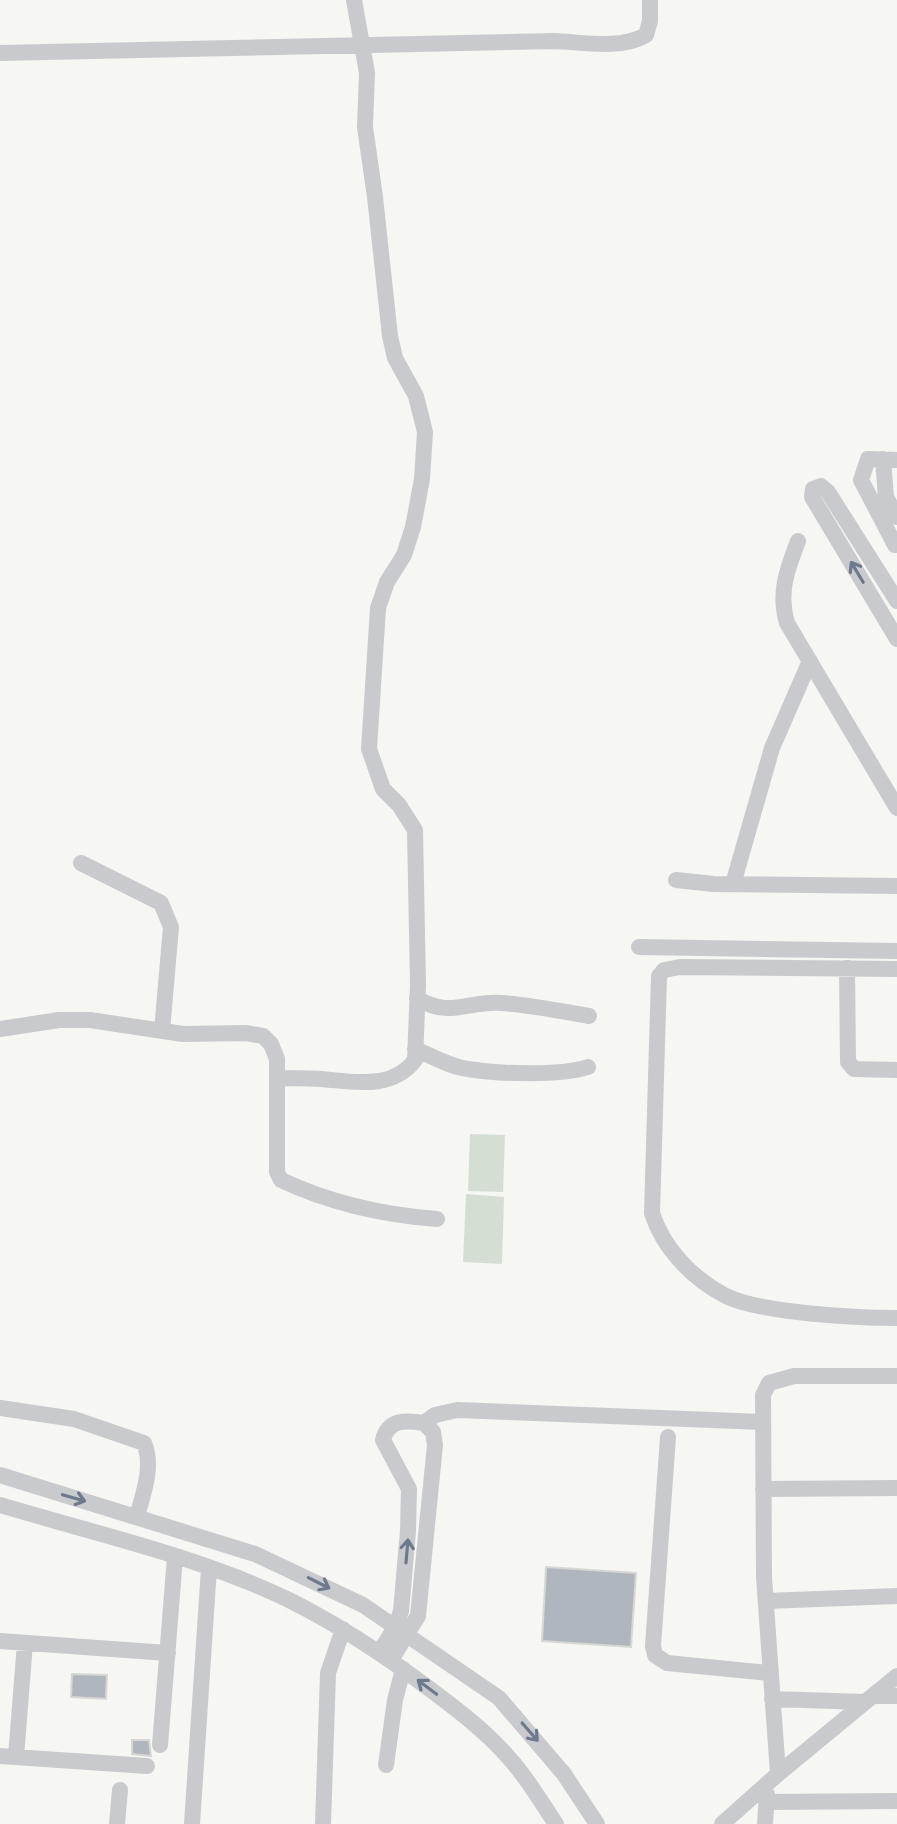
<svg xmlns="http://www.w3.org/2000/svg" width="897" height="1824" font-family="Roboto,sans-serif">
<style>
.garden{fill:#d5ded3}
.building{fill:#b0b6bd;stroke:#d7d8d5;stroke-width:2}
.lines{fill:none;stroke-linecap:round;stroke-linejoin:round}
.minor{stroke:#c8cace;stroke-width:16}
.oneway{stroke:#6d798d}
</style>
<rect width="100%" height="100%" fill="#f6f6f2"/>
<!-- garden -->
<path class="garden" d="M 470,1134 L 505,1135 L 503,1192 L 468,1191 Z
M 466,1194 L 504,1197 L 502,1264 L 463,1262 Z"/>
<!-- building -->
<path class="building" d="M 546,1567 L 636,1573 L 631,1647 L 542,1641 Z
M 72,1674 L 107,1675 L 106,1699 L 71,1697 Z
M 132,1740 L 149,1740 L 151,1756 L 132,1754 Z"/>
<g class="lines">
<!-- minor -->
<path class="minor" d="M 0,53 L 554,41 C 583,42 620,50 646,35 L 650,21 L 650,0
M 883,459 L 886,497 L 897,517
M 897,460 L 868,459 L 861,480 L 895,545 L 897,545
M 798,541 C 787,570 778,593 787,623 L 897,808
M 897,601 L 828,492 L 821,486 L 813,489 L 812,497 L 897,639
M 81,863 L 161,903 L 171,927 L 162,1031
M 676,880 L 714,884 L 897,886
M 733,884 L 772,748 L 810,661
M 639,947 L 897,951
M 847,968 L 848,1062 L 854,1069 L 897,1070
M 897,969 L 680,967 L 664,970 L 659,976 L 652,1213 C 663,1248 692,1278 724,1295 C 758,1313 857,1318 897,1318
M 417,998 C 449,1019 468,1000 502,1003 C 531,1005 560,1011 589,1016
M 0,1029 L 59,1020 L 90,1020 L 183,1034 L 246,1033 L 263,1036 L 271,1044 L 277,1059 L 277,1172 L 281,1180 C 330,1203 383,1215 437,1219
M 415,1049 C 432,1056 450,1067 468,1069 C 499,1074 560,1076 588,1067
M 277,1078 C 292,1078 307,1078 321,1079 C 355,1082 392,1090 415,1060 L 418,985 L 415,830 L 399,805 L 383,789 L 369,749 L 378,608 L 387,582 L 404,555 L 413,527 L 422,479 L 425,432 L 416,396 L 395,358 L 390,336 L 375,197 L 365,127 L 367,73 L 354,0
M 0,1408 L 74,1419 L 144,1443 C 154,1467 143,1493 137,1517
M 424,1423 L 435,1415 L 457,1410 L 762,1422
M 668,1437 L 653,1646 L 655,1655 L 667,1663 L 770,1673
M 0,1475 L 255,1554 L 363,1605 L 499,1698 L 564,1774 L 597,1824
M 763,1489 L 897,1488
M 0,1505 C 96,1534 198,1556 289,1600 C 337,1624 380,1652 423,1684 C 454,1707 485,1730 510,1759 C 528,1779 541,1802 556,1824
M 766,1601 L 897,1596
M 0,1641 L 168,1653
M 380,1651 L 396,1626 L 401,1611 L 408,1531 L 409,1489 L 383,1440 C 388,1419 406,1420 424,1423 L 433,1432 L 435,1445 L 418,1616 L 391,1660
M 873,1696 L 897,1696
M 772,1699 L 865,1702
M 160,1745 L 175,1557
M 0,1756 L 147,1766
M 16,1757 L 25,1643
M 386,1765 L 395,1700 L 403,1669
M 778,1774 L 764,1577 L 763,1395 L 769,1383 L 794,1376 L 897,1376
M 767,1802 L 897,1801
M 117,1824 L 120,1790
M 192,1824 L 209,1568
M 323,1824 L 328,1673 L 343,1629
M 722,1824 L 778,1774 L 897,1676
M 765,1824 L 767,1794"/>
</g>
<!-- one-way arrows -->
<defs><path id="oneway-shaft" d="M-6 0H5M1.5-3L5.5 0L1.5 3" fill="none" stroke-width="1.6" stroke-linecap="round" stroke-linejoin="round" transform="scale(2)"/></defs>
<g class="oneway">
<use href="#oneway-shaft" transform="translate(857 572) rotate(-121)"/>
<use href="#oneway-shaft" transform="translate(74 1498) rotate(16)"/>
<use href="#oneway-shaft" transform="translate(407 1551) rotate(-85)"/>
<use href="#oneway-shaft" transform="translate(319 1583) rotate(27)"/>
<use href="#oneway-shaft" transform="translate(427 1687) rotate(-143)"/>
<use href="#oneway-shaft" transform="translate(530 1732) rotate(49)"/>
</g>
</svg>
